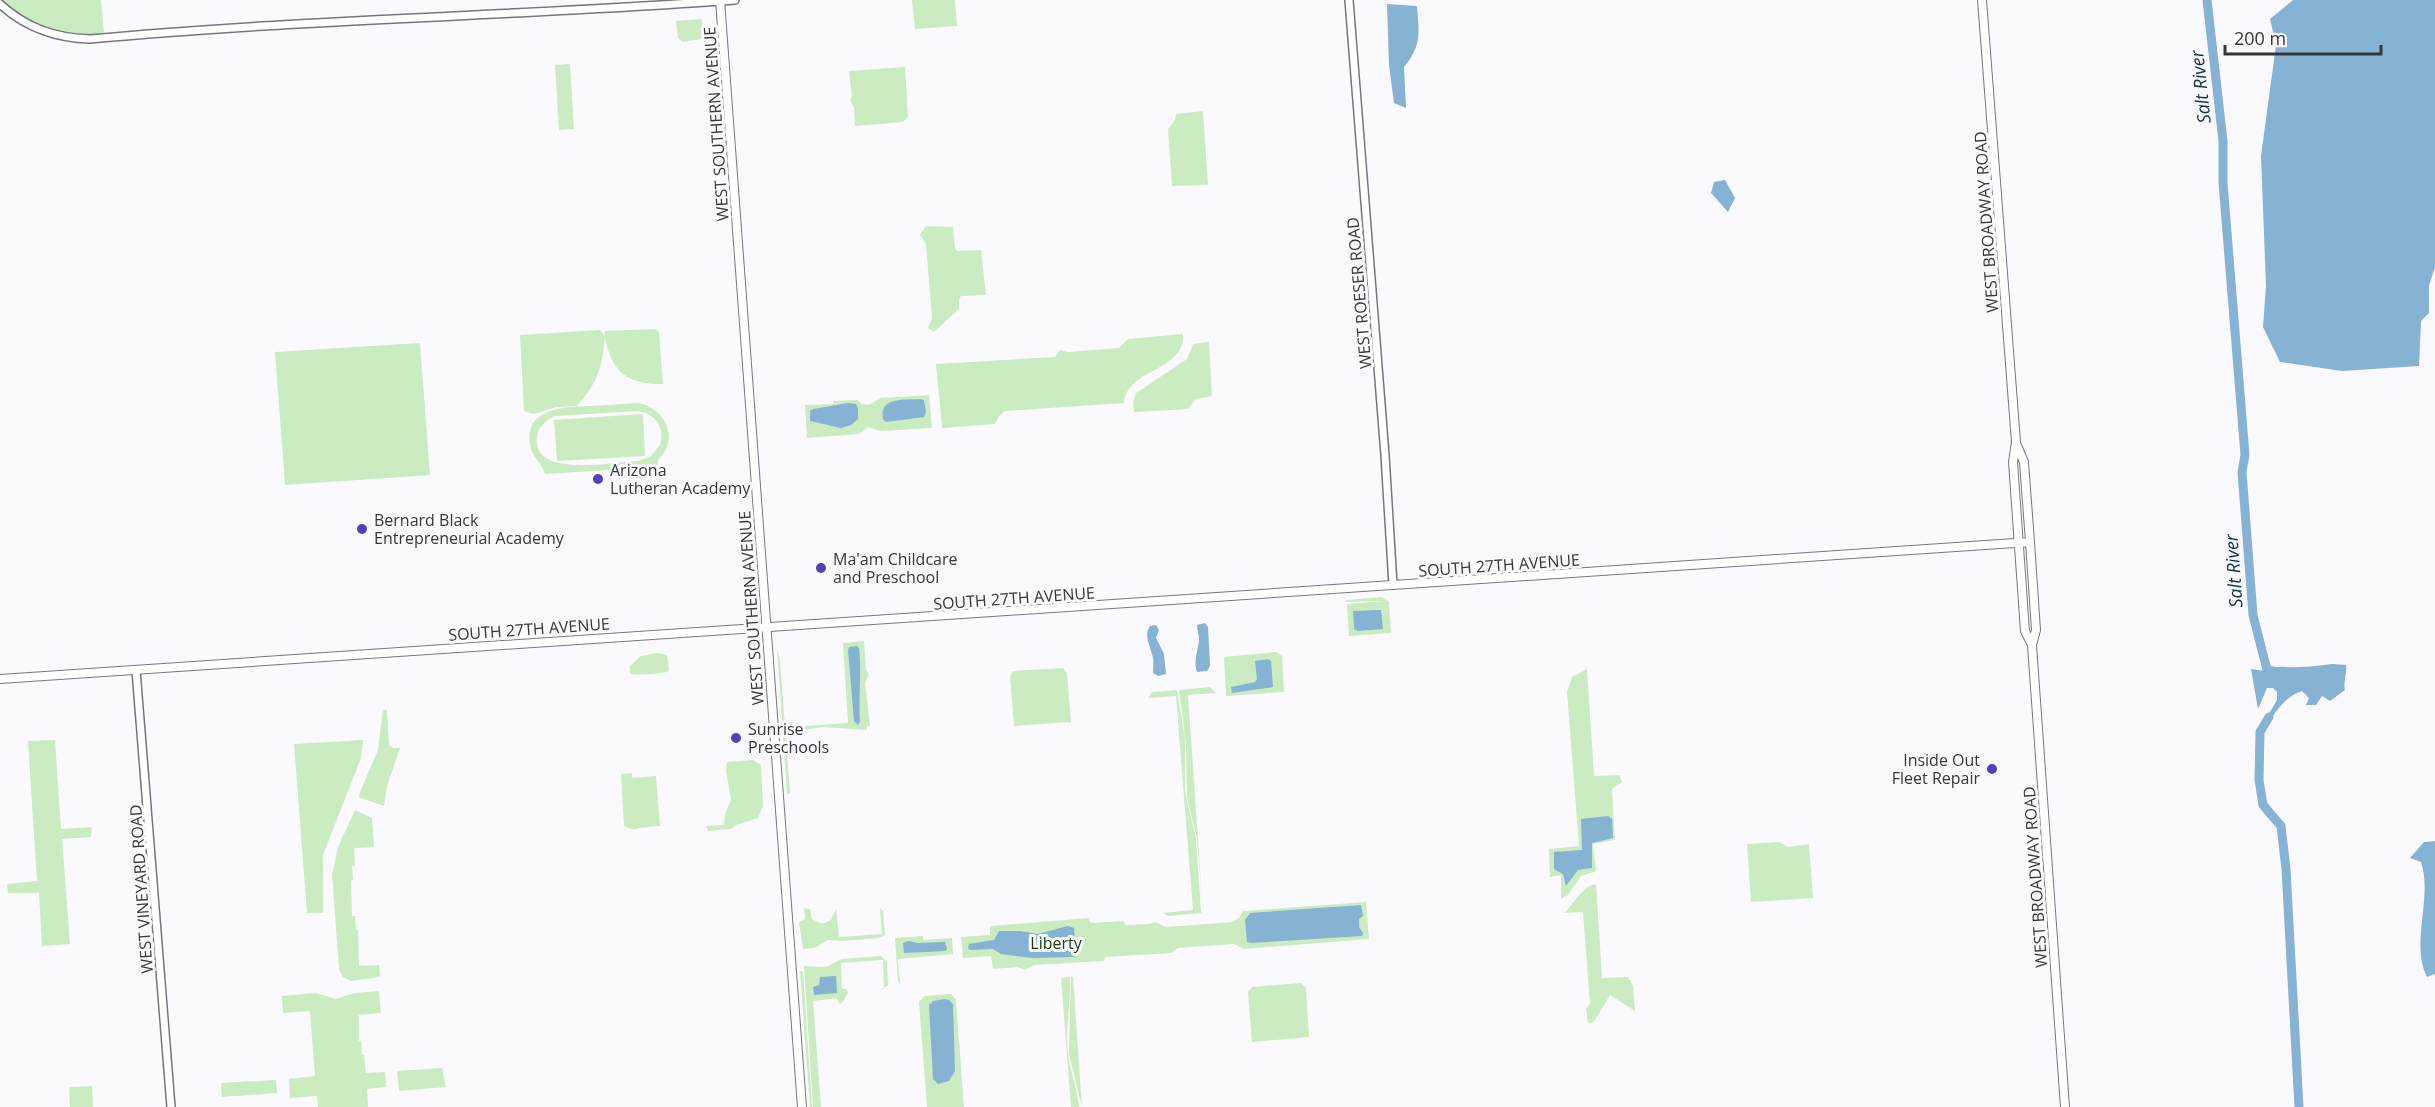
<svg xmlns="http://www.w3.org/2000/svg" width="2435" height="1107" font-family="'Open Sans',sans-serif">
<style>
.green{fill:#cbebc1;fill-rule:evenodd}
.water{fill:#86b2d4}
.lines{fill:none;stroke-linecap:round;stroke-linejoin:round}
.river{stroke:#86b2d4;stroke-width:9}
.tertiary-casing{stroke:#76767d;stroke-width:10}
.secondary-casing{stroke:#76767d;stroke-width:10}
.tertiary{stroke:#fff;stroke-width:7}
.secondary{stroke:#fff;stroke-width:8}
.poi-dot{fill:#5440b8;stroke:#fafafe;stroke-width:2}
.labels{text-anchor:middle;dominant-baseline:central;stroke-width:6;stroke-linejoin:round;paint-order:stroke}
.street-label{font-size:16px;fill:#37373a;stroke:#fafafe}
.poi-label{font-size:16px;fill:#37373a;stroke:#fafafe;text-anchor:start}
.park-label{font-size:16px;fill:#1a4206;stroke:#fafafe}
.water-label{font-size:18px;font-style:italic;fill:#0b2f46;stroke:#fafafe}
</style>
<rect width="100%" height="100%" fill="#fafafe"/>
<!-- green -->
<path class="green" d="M 2,0 L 101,0 L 104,34 C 62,35 34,29 2,0 Z
M 912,0 L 955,0 L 957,26 L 915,29 Z
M 702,19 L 702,39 L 683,42 L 678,38 L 676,21 Z
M 570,64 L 574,129 L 559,130 L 555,65 Z
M 905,67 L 908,116 L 903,122 L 855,126 L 854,108 L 850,100 L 852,97 L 849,71 Z
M 1203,111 L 1208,185 L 1172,186 L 1168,129 L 1175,120 L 1176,114 Z
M 926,226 L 953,227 L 955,249 L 958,251 L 981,250 L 986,295 L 961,296 L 959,299 L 959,309 L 934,332 L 928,328 L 932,318 L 926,244 L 920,235 Z
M 656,329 L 659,332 L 663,384 C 627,385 611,371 605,337 C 601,370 599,380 577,406 L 556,407 L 534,414 L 524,411 L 520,335 L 600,330 L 605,335 L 605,331 Z
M 1183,334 C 1186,371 1127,368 1124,403 L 1005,411 L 999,416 L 995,424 L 942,428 L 936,364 L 1055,357 L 1060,350 L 1068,352 L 1119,348 L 1128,339 Z
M 1209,342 L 1212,396 L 1196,399 L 1188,409 L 1134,412 L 1133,402 L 1136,393 L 1187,359 L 1193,344 Z
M 420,343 L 430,475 L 285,485 L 275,352 Z
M 929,395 L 932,428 L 880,431 L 868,427 L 859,434 L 807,438 L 805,405 L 833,404 L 833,401 L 857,400 L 862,404 L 869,405 L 880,398 Z
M 638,403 C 666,408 680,439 658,460 L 658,467 L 545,474 C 542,463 532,457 530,445 C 524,407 565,407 591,406 C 607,405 622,404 638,403 ZM 638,411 C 656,414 665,427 660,445 L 650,457 L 638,461 C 613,462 532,479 537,437 C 538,427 546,420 555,416 Z
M 643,414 L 645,456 L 557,461 L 554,420 Z
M 1382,597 L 1389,602 L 1391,633 L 1349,636 L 1347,604 L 1384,601 L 1346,602 L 1346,600 Z
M 864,641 L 866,670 L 869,674 L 865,683 L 870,726 L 867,726 L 867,730 L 822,727 L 792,732 L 791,727 L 848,723 L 843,643 Z
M 777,649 L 780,660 L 790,793 L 787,795 Z
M 1276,652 L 1282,656 L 1284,692 L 1226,696 L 1224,657 Z
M 657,653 L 667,655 L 669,671 C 664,674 634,675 630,674 L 630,666 L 641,656 Z
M 1063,668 L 1067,673 L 1071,722 L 1014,726 L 1010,677 L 1013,671 Z
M 1587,669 L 1594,776 L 1619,775 L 1622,782 L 1612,789 L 1615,840 L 1593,844 L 1596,871 L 1581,876 L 1568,895 L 1561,899 L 1561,875 L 1550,877 L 1549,849 L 1579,846 L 1567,692 L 1572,677 Z
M 1210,687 L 1216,693 L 1188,695 L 1203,913 L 1197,839 L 1187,797 L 1186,743 L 1179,690 Z
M 1177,690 L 1185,738 L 1185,792 L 1196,839 L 1201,913 L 1168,916 L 1163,913 L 1193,910 L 1176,696 L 1148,698 L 1152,692 Z
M 383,710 L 387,710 L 389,745 L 393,748 L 400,748 L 387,786 L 384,806 L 358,797 L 378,750 Z
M 55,740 L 61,829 L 92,827 L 91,837 L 62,839 L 70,944 L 42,946 L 39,893 L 8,893 L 7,884 L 37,881 L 28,741 Z
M 363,740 L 361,758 L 323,855 L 323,913 L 307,913 L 294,744 Z
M 753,760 L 761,765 L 763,806 L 758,818 L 736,825 L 731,829 L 708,831 L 706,826 L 724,825 L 725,814 L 731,800 L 726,771 L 727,762 Z
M 632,773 L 632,778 L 656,776 L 660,826 L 638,828 L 634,830 L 624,826 L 621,774 Z
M 355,810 L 372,818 L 374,847 L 354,848 L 355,866 L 352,866 L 353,880 L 351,881 L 352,916 L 355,916 L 356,930 L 358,930 L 359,966 L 379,965 L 380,977 L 351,981 L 343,977 L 339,969 L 332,875 L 338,847 Z
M 1779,842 L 1788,847 L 1809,844 L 1813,898 L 1751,902 L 1747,844 Z
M 1596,884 L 1602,978 L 1628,977 L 1633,986 L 1635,1011 L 1610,995 L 1594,1022 L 1588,1023 L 1586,1008 L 1590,1004 L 1583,912 L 1564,913 C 1575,903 1582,886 1596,884 Z
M 1366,902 L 1369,939 L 1244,949 L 1234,944 L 1178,948 L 1171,953 L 1105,957 L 1104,961 L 1034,965 L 1025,970 L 1017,967 L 993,969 L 991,956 L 963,958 L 961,937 L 990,935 L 990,926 L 1088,918 L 1091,923 L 1124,921 L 1125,925 L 1149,924 L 1155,922 L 1166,927 L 1232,922 L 1239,918 L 1243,911 Z
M 804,908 L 810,909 L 812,919 L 822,924 L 831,920 L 836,909 L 839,937 L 882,934 L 880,908 L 883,911 L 885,935 L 879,938 L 843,941 L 828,940 L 814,948 L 803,949 L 799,922 L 805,919 Z
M 923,936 L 923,940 L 952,938 L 953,954 L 898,959 L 900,985 L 898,981 L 895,938 Z
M 881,956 L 887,962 L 888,985 L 883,989 L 880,988 L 884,988 L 883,960 L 841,963 L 842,989 L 847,989 L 848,993 L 842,1003 L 839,1004 L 837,998 L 813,1001 L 821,1107 L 813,1107 L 804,966 L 826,967 L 842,959 Z
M 800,971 L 803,971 L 812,1107 L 810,1107 Z
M 1070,977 C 1071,1001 1066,1024 1067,1047 C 1069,1068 1077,1086 1079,1107 L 1071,1107 L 1061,978 Z
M 1071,977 L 1073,977 L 1082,1107 L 1069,1054 Z
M 1301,983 L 1306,988 L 1309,1037 L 1252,1042 L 1248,992 L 1252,987 Z
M 379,991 L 381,1013 L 359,1015 L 359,1041 L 361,1041 L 362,1055 L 364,1055 L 366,1073 L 385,1072 L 386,1087 L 367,1089 L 368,1107 L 318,1107 L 317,1096 L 290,1098 L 289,1079 L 315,1076 L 310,1011 L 283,1013 L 282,996 L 316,993 L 336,999 L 354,993 Z
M 951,994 L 956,1000 L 964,1107 L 927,1107 L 919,1002 L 924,996 Z
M 442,1068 L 446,1087 L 399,1091 L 397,1071 Z
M 276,1080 L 277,1093 L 222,1097 L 221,1083 Z
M 92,1086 L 93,1107 L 70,1107 L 69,1087 Z"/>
<!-- water -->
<path class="water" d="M 2293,0 L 2435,0 L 2435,267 L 2429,286 L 2429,313 L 2421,321 L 2419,366 L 2342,371 L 2280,362 L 2263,327 L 2266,286 L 2261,156 L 2276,45 L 2270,19 Z
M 1387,4 L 1417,6 C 1419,33 1422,45 1404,67 L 1406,108 L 1394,103 L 1389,65 Z
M 1725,180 L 1735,198 L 1728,212 L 1711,193 L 1714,182 Z
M 920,399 L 924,400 L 926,412 L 924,417 L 886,422 L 883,419 C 879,397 904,400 920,399 Z
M 848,403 L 856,404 L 858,408 L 858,419 L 851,425 L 841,428 L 810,421 L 810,411 L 813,409 Z
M 1381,610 L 1383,629 L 1358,631 L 1354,629 L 1353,611 Z
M 1205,623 L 1208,627 L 1210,666 L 1207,671 L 1197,672 C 1193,661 1198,651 1199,640 C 1199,635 1197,630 1197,625 Z
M 1156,625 L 1159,630 L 1156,638 L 1164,654 L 1166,674 L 1158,676 L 1153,673 C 1153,668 1154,662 1153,658 C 1151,648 1143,635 1150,626 Z
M 857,646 L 859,648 C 862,673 858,697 860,722 L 858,725 L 854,721 L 848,650 L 849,647 Z
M 1268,659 L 1271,661 L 1273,687 L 1232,693 L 1231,687 L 1255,682 L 1257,679 L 1255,661 Z
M 2332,664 L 2346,665 C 2347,674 2343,683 2345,690 L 2330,701 L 2322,696 L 2316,705 L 2306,705 L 2309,698 L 2302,691 C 2285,696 2275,713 2265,727 L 2262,726 L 2277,700 L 2277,692 L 2273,688 L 2267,688 L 2258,709 L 2251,669 L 2265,671 C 2276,664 2286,668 2298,667 C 2309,667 2321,665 2332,664 Z
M 1608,816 L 1612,819 L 1613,838 L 1592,843 L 1592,868 L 1578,870 L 1566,886 L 1563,874 L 1554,869 L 1554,852 L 1582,850 L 1581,819 Z
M 2435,841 L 2435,974 L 2427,977 C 2410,943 2433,897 2421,862 L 2410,858 L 2424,842 Z
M 1361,905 L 1363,916 L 1359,919 L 1359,927 L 1363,933 L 1362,936 L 1251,943 L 1247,942 L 1245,920 L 1250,913 Z
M 1068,926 L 1074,928 L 1076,956 L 1073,957 L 1033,958 L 1001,954 L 993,949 L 970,950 L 968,948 L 969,944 L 994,940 L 999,931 L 1020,931 L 1038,934 Z
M 909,941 L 918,943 L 945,942 L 947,949 L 945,951 L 904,953 L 903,943 Z
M 836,976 L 837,993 L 814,995 L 813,987 L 819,985 L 820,977 Z
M 944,999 L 949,1000 L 953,1004 L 955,1071 L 949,1081 L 938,1084 L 933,1079 L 929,1005 L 933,1001 Z"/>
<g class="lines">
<!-- river -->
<path class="river" d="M 2207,0 L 2223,141 L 2223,183 L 2245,455 L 2242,472 L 2253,615 L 2267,670 L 2279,672
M 2269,717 L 2260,732 L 2259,780 L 2263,805 L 2281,826 L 2286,869 L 2299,1107"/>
<defs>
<path id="tertiary" d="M 1349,0 L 1385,455 L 1393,585
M 0,4 C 26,28 55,38 90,39 C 305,19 520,16 735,0
M 136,670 L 171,1107"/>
<path id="secondary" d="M 720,0 L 802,1107
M 1982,0 L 2016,442 L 2013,462 L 2025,631 L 2032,645 L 2065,1107
M 2016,443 L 2024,462 L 2030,542 L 2036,630 L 2032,645
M 0,679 L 2030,542"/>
</defs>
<!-- tertiary casing -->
<use href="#tertiary" class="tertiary-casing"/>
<!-- secondary casing -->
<use href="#secondary" class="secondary-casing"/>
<!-- tertiary -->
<use href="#tertiary" class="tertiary"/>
<!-- secondary -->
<use href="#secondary" class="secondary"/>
</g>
<!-- markers -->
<g class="poi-dot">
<circle cx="598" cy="479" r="6"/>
<circle cx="362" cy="529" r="6"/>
<circle cx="821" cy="568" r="6"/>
<circle cx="736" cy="738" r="6"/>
<circle cx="1992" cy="769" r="6"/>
</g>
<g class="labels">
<!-- street labels -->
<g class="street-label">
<text transform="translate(716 124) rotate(-94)">WEST SOUTHERN AVENUE</text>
<text transform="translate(1986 222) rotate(-94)">WEST BROADWAY ROAD</text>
<text transform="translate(1359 293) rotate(-95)">WEST ROESER ROAD</text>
<text transform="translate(1499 565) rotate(-4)">SOUTH 27TH AVENUE</text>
<text transform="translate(1014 598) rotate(-4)">SOUTH 27TH AVENUE</text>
<text transform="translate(751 608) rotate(-94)">WEST SOUTHERN AVENUE</text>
<text transform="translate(529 629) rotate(-4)">SOUTH 27TH AVENUE</text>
<text transform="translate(2035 877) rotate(-94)">WEST BROADWAY ROAD</text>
<text transform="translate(141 889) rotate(-94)">WEST VINEYARD ROAD</text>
</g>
<!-- poi labels -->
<g class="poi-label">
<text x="610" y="470">Arizona<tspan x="610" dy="18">Lutheran Academy</tspan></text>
<text x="374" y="520">Bernard Black<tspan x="374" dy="18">Entrepreneurial Academy</tspan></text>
<text x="833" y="559">Ma'am Childcare<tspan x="833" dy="18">and Preschool</tspan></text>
<text x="748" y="729">Sunrise<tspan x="748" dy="18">Preschools</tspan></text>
<text x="1980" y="760" text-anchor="end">Inside Out<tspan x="1980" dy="18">Fleet Repair</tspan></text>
</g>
<!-- park labels -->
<g class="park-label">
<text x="1056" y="943">Liberty</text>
</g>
<!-- water labels -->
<g class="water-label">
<text transform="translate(2200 87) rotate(-96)">Salt River</text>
<text transform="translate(2233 571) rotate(-94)">Salt River</text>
</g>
</g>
<!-- scale -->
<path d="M2225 45v9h156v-9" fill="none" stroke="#37373a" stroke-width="3"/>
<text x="2234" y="45" font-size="18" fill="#37373a" stroke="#fafafe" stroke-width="4.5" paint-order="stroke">200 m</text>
</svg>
